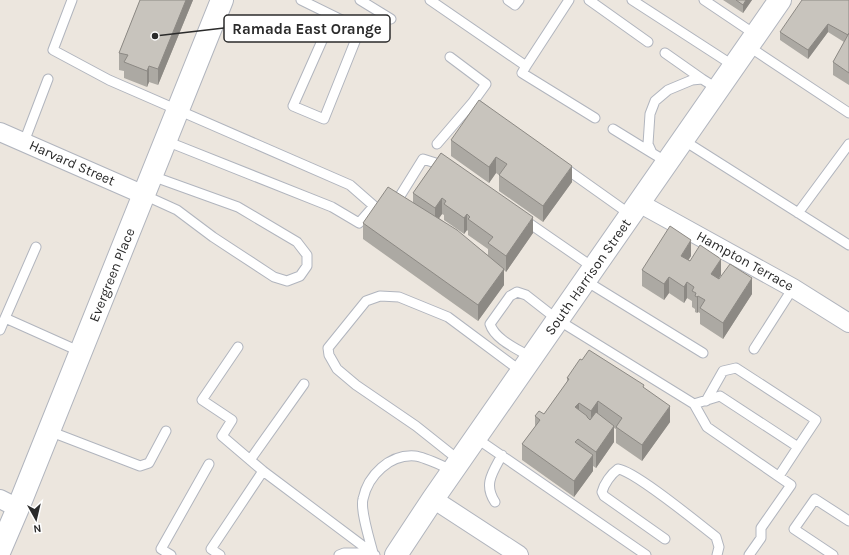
<svg xmlns="http://www.w3.org/2000/svg" width="849" height="555" font-family="Karla,sans-serif">
<style>
.lines{fill:none;stroke-linecap:round;stroke-linejoin:round}
.lane-casing{stroke:#b1b5be;stroke-width:11}
.street-casing{stroke:#b1b5be;stroke-width:20}
.secondary-casing{stroke:#b1b5be;stroke-width:24}
.lane{stroke:#fff;stroke-width:9}
.street{stroke:#fff;stroke-width:18}
.secondary{stroke:#fff;stroke-width:22}
.wall{fill:#aca9a3;fill-rule:evenodd}
.shaded-wall{fill:#8c8984}
.building{fill:#c8c4bd;stroke:#8c8984}
.labels{text-anchor:middle;dominant-baseline:central;stroke-width:4;stroke-linejoin:round;paint-order:stroke}
.street-label{font-size:14px;fill:#2b2b2b;stroke:#fff}
.leader{fill:none;stroke:#2b2b2b;stroke-width:1.5}
.callout-dot{fill:#2b2b2b;stroke:#fff;stroke-width:1.5}
.callout{fill:#fff;stroke:#2b2b2b;stroke-width:1.5}
.callout-label{font-size:15px;text-anchor:middle;font-weight:bold;fill:#2b2b2b}
</style>
<rect width="100%" height="100%" fill="#ece6de"/>
<g class="lines">
<defs>
<path id="lane" d="M 72,0 L 53,50 L 109,80 L 350,185 L 374,206 L 359,223 L 332,207 L 166,141
M 301,0 L 360,29 L 324,119 L 293,106 L 333,16
M 360,0 L 391,19
M 430,0 L 526,66 L 569,0
M 508,0 L 515,5 L 519,0
M 589,0 L 648,42
M 632,0 L 734,66
M 704,0 L 756,35
M 748,46 L 849,113
M 665,53 L 702,79
M 450,57 L 486,84 L 473,102
M 526,66 L 522,73 L 595,118
M 613,129 L 652,153
M 683,140 L 849,245
M 24,142 L 48,79
M 437,144 L 473,102 L 485,111
M 667,162 L 652,153 L 648,144 L 650,114 L 655,101 L 668,90 L 692,80 L 702,79 L 718,89
M 562,166 L 631,215
M 144,195 L 177,210 L 213,237 L 274,277 L 287,281 L 300,276 L 307,266 L 307,255 L 297,242 L 238,207 L 152,176
M 400,196 L 423,159 L 445,166
M 798,213 L 849,144
M 523,219 L 594,268
M 36,247 L 5,318 L 81,352
M 586,281 L 703,353
M 0,330 L 5,318
M 238,347 L 202,400 L 232,420 L 222,436 L 263,471 L 375,555
M 754,349 L 793,288
M 532,358 C 518,349 495,340 490,324 L 510,296 L 517,292 L 526,295 L 558,320 L 694,404 L 707,427 L 791,485 L 761,528 L 761,538 L 749,555
M 694,404 L 720,396 L 798,447 L 816,420 L 736,368 L 723,371 L 706,401
M 49,431 L 140,466 L 149,463 L 166,431
M 476,438 L 646,555
M 250,460 L 304,384
M 460,461 L 416,426 L 356,385 L 337,369 L 329,355 L 328,348 L 366,301 L 380,296 L 399,297 L 448,317 L 522,372
M 779,476 L 798,447
M 495,502 C 483,484 493,472 502,455
M 665,539 L 604,496 L 602,492 C 604,484 611,474 618,469 C 635,471 699,524 716,537 L 719,547 L 717,555
M 171,555 L 161,549 L 209,464
M 220,555 L 211,549 L 263,471
M 339,555 L 344,553 L 373,553 C 370,541 360,510 363,499 C 368,475 390,454 415,456 C 425,457 442,466 452,470
M 833,555 L 794,529 L 815,499 L 849,521"/>
<path id="street" d="M 0,132 L 144,195
M 639,203 L 793,288 L 849,323
M 0,499 L 18,508
M 433,499 L 519,555"/>
<path id="secondary" d="M 0,550 L 18,508 L 222,0
M 396,555 L 433,499 L 780,0"/>
</defs>
<!-- lane casing -->
<use href="#lane" class="lane-casing"/>
<!-- street casing -->
<use href="#street" class="street-casing"/>
<!-- secondary casing -->
<use href="#secondary" class="secondary-casing"/>
<!-- lane -->
<use href="#lane" class="lane"/>
<!-- street -->
<use href="#street" class="street"/>
<!-- secondary -->
<use href="#secondary" class="secondary"/>
</g>
<!-- wall -->
<path class="wall" d="M 140,0 L 193,0 L 158,85 L 149,82 L 147,87 L 124,78 L 124,71 L 119,70 L 119,53 Z
M 723,0 L 752,0 L 743,13 Z
M 849,0 L 849,85 L 833,75 L 833,62 L 844,42 L 828,32 L 808,59 L 780,40 L 780,32 Z
M 451,140 L 572,182 L 543,222 L 499,191 L 499,175 L 496,173 L 489,183 L 451,156 Z
M 441,153 L 533,233 L 506,272 L 504,270 L 504,285 L 478,321 L 363,239 L 363,223 L 413,203 L 413,193 ZM 442,214 L 444,215 L 444,220 L 464,234 L 467,230 L 468,231 L 468,235 L 488,249 L 488,255 L 439,218 Z
M 691,256 L 688,260 L 721,275 L 719,279 L 752,294 L 723,339 L 700,324 L 700,313 L 698,312 L 697,313 L 695,312 L 695,309 L 692,307 L 692,301 L 687,298 L 684,303 L 669,293 L 664,300 L 642,286 L 642,270 Z
M 582,360 L 644,388 L 670,422 L 642,461 L 616,443 L 616,429 L 614,428 L 614,442 L 596,468 L 593,466 L 593,471 L 574,497 L 522,460 L 522,444 L 535,427 L 535,416 L 544,414 L 567,382 L 567,378 Z"/>
<!-- shaded-wall -->
<path class="shaded-wall" d="M 186,0 L 193,0 L 158,85 L 158,69 Z
M 746,0 L 752,0 L 743,13 L 743,5 Z
M 828,24 L 828,32 L 808,59 L 808,50 Z
M 149,66 L 149,82 L 147,87 L 147,71 Z
M 496,157 L 496,173 L 489,183 L 489,167 Z
M 572,166 L 572,182 L 543,222 L 543,206 Z
M 442,198 L 442,214 L 435,224 L 435,208 Z
M 467,214 L 467,230 L 464,234 L 464,218 Z
M 533,217 L 533,233 L 506,272 L 506,256 Z
M 691,240 L 691,256 L 681,272 L 681,256 Z
M 721,259 L 721,275 L 711,290 L 711,274 Z
M 504,269 L 504,285 L 478,321 L 478,305 Z
M 669,277 L 669,293 L 664,300 L 664,284 Z
M 752,278 L 752,294 L 723,339 L 723,323 Z
M 687,282 L 687,298 L 684,303 L 684,287 Z
M 698,296 L 698,312 L 697,313 L 697,297 Z
M 598,401 L 598,417 L 591,427 L 591,411 Z
M 579,403 L 579,419 L 575,407 Z
M 670,406 L 670,422 L 642,461 L 642,445 Z
M 614,426 L 614,442 L 596,468 L 596,452 Z
M 593,455 L 593,471 L 574,497 L 574,481 Z"/>
<!-- building -->
<path class="building" d="M 140,0 L 186,0 L 158,69 L 149,66 L 147,71 L 124,62 L 128,55 L 119,53 Z
M 736,0 L 746,0 L 743,5 Z
M 802,0 L 849,0 L 849,33 L 848,35 L 828,24 L 808,50 L 780,32 Z
M 849,33 L 849,73 L 833,62 Z
M 479,100 L 572,166 L 543,206 L 499,175 L 507,164 L 496,157 L 489,167 L 451,140 Z
M 441,153 L 533,217 L 506,256 L 488,243 L 493,237 L 468,219 L 470,217 L 467,214 L 464,218 L 444,204 L 446,201 L 442,198 L 435,208 L 413,193 Z
M 388,187 L 457,230 L 504,269 L 478,305 L 363,223 Z
M 670,226 L 691,240 L 681,256 L 690,261 L 700,245 L 721,259 L 711,274 L 719,279 L 730,264 L 752,278 L 723,323 L 700,308 L 705,300 L 698,296 L 697,297 L 695,296 L 696,293 L 692,291 L 694,287 L 687,282 L 684,287 L 669,277 L 664,284 L 642,270 Z
M 589,350 L 644,385 L 643,387 L 670,406 L 642,445 L 616,427 L 622,418 L 598,401 L 591,411 L 579,403 L 575,407 L 587,416 L 587,417 L 590,420 L 596,412 L 614,426 L 596,452 L 578,439 L 575,442 L 593,455 L 574,481 L 522,444 L 540,420 L 535,416 L 539,411 L 544,414 L 569,379 L 567,378 L 580,359 L 582,360 Z"/>
<g class="labels">
<!-- street labels -->
<g class="street-label">
<text transform="translate(72 163) rotate(24)">Harvard Street</text>
<text transform="translate(745 261) rotate(29)">Hampton Terrace</text>
<text transform="translate(112 275) rotate(-68)">Evergreen Place</text>
<text transform="translate(588 277) rotate(-55)">South Harrison Street</text>
</g>
</g>
<!-- callouts -->
<path class="leader" d="M155 36L224 28"/>
<circle class="callout-dot" cx="155" cy="36" r="4"/>
<rect class="callout" x="224" y="15" width="166" height="27" rx="4"/>
<g class="callout-label">
<text x="307" y="34">Ramada East Orange</text>
</g>
<!-- north arrow -->
<g transform="translate(36 519) rotate(172)" stroke="#ffffff" stroke-width="3" paint-order="stroke">
<path d="M0-3L7 15L0 10L-7 15Z" fill="#2b2b2b"/>
<text y="-6" font-size="11" font-weight="bold" text-anchor="middle" fill="#2b2b2b">N</text>
</g>
</svg>
